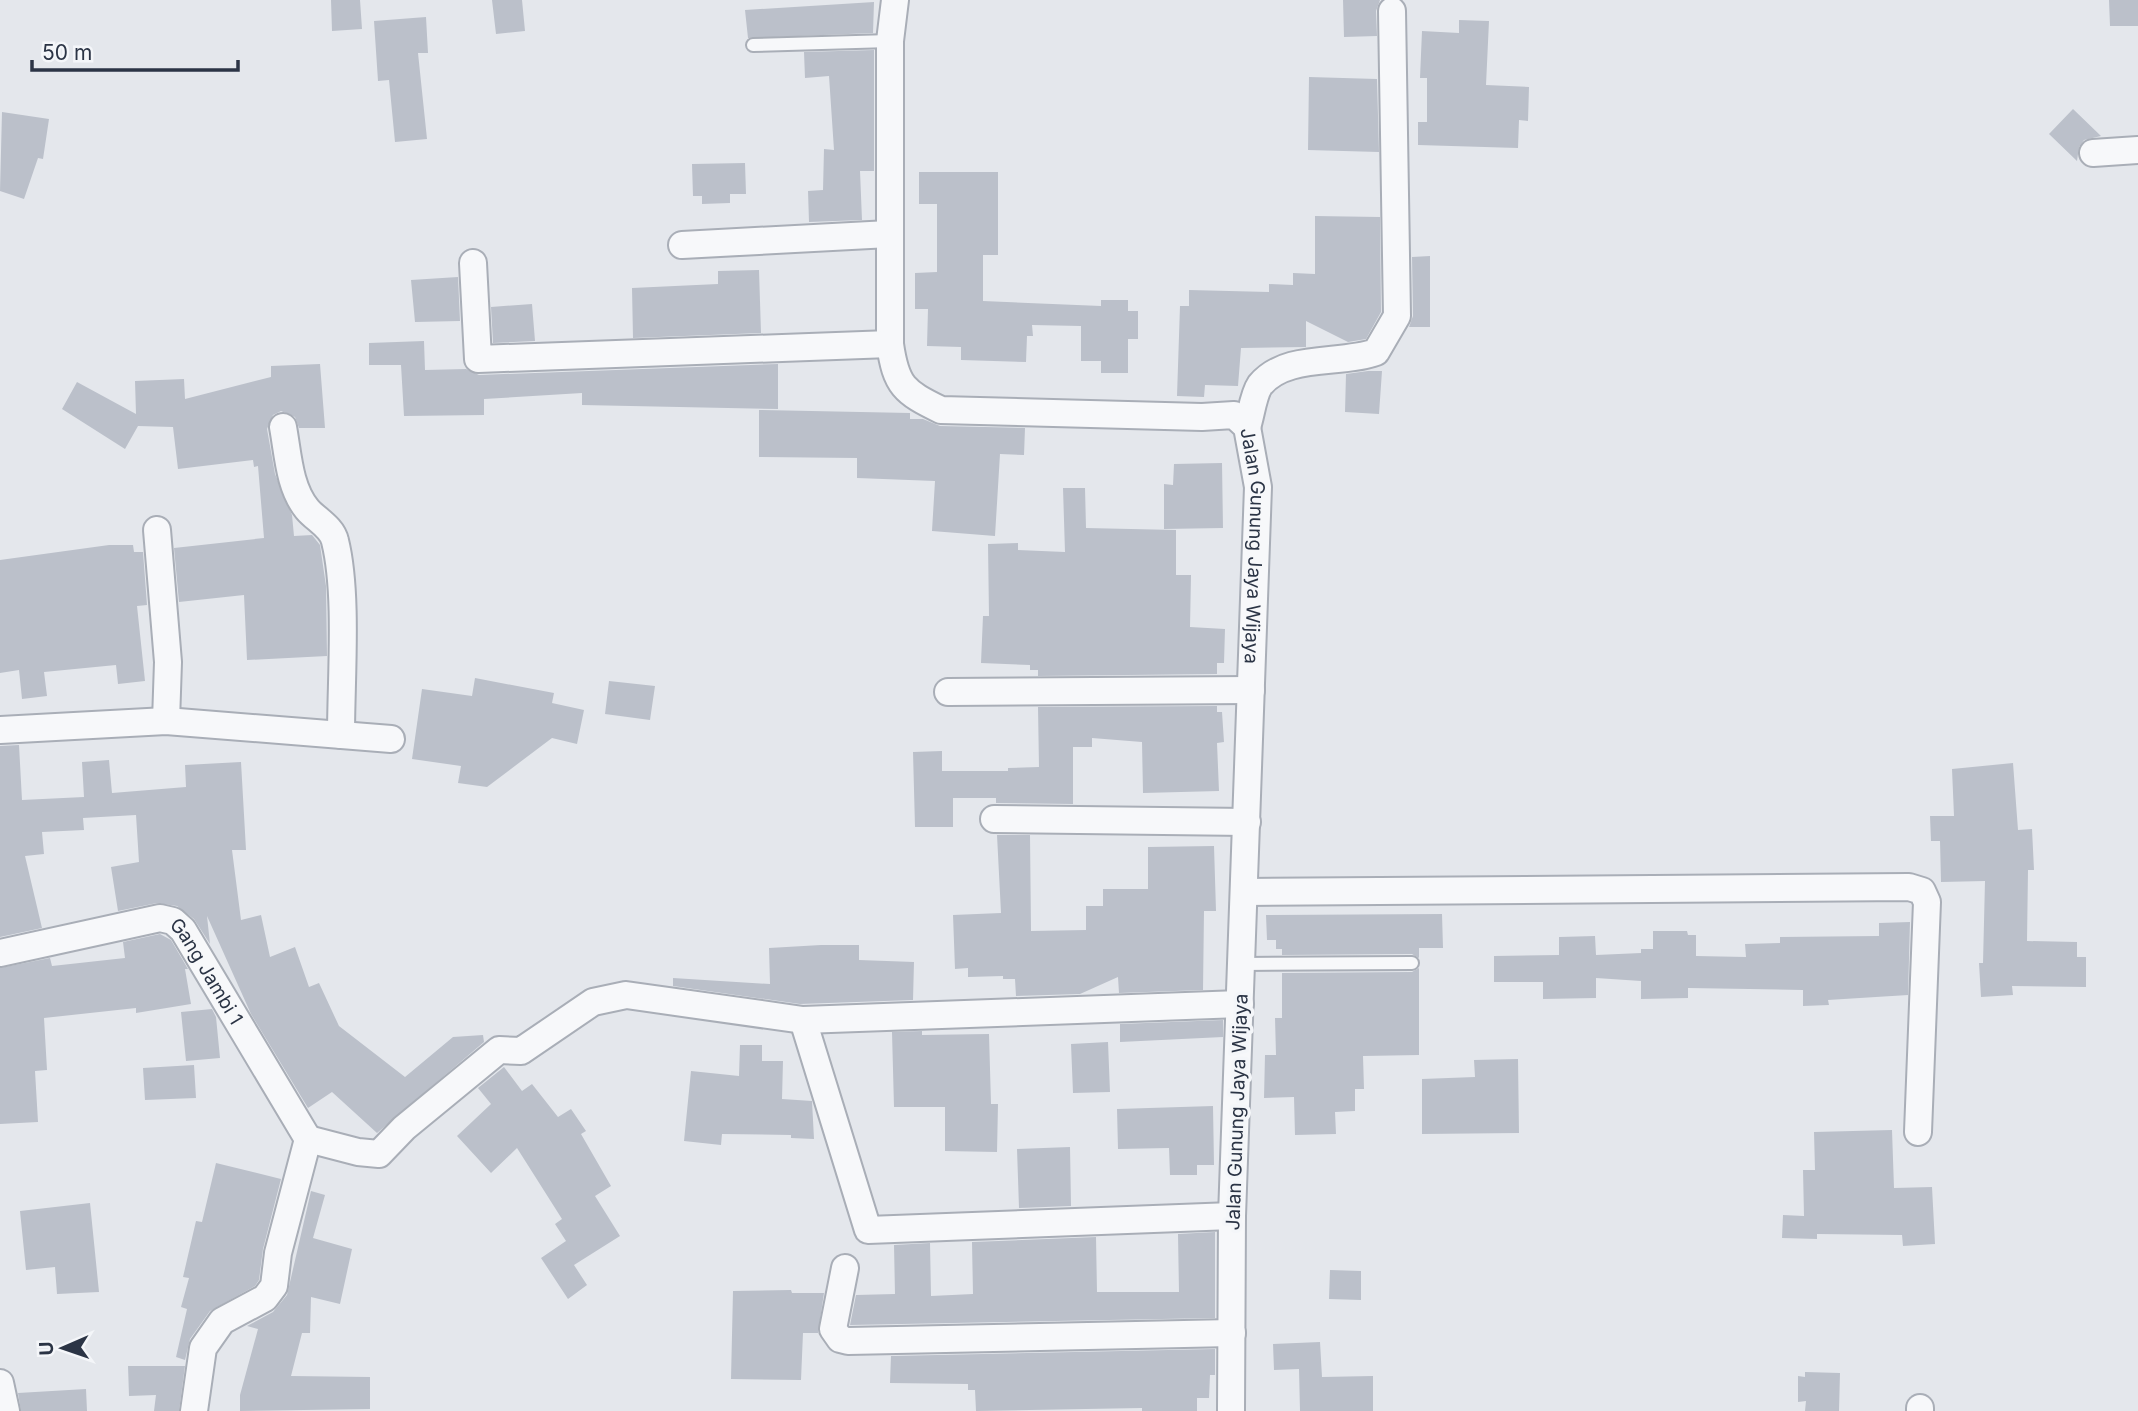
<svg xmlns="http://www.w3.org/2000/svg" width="2138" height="1411" font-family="Inter,sans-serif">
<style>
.building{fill:#bbc0ca}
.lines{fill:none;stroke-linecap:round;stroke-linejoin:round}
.lane-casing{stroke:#a9aeb7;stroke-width:16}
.street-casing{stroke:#a9aeb7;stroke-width:30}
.lane{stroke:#f7f8fa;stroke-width:12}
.street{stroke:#f7f8fa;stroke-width:26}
.labels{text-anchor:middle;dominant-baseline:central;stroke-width:7;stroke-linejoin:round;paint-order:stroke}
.street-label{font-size:19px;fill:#2b3445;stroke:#f4f6f9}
</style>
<rect width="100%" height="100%" fill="#e4e7ec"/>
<!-- building -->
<path class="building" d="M 331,0 L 360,0 L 362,29 L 332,31 Z
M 492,0 L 522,0 L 525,31 L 496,34 Z
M 1343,0 L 1380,0 L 1376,11 L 1377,36 L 1344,37 Z
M 2109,0 L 2138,0 L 2138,26 L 2110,26 Z
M 874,2 L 873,33 L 748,38 L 745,10 Z
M 426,17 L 428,53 L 418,53 L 427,139 L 395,142 L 389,80 L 378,81 L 374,21 Z
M 1459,20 L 1489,21 L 1486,85 L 1529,87 L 1528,121 L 1519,120 L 1518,148 L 1418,145 L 1418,122 L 1427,122 L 1427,78 L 1420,78 L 1422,31 L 1459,33 Z
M 874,50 L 874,171 L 860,171 L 862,220 L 809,222 L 808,191 L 823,190 L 824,149 L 834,150 L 829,76 L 805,78 L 804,52 Z
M 1309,77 L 1377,79 L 1379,152 L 1308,150 Z
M 2073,109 L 2101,136 L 2084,140 L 2079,147 L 2077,161 L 2049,134 Z
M 2,112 L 49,119 L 43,159 L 38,158 L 24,199 L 0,191 Z
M 745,163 L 746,194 L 730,194 L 730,203 L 702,204 L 702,196 L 693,196 L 692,164 Z
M 919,172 L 998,172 L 998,255 L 983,255 L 983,301 L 1101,306 L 1101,300 L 1128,300 L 1128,311 L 1138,311 L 1138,339 L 1128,339 L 1128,373 L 1101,373 L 1101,361 L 1081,361 L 1081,326 L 1032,325 L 1033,336 L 1027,336 L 1026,362 L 961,360 L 961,347 L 927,346 L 928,309 L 915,309 L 915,273 L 937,272 L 937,204 L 919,204 Z
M 1315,216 L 1380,217 L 1381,312 L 1366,339 L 1348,342 L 1306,321 L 1306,347 L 1241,348 L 1238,386 L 1205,385 L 1204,397 L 1177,396 L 1180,306 L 1189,306 L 1189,290 L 1269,292 L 1269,284 L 1293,285 L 1293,273 L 1315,274 Z
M 1430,256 L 1430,327 L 1409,327 L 1413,316 L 1412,257 Z
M 759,270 L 761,333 L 633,338 L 632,288 L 718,284 L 718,271 Z
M 458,277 L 460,321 L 415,322 L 411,280 Z
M 532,304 L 535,341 L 493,343 L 491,307 Z
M 424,341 L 425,370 L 466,369 L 479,375 L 778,364 L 778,409 L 582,405 L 582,393 L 484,399 L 484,415 L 404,416 L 401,365 L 369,365 L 369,343 Z
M 320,364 L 325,428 L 299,428 L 295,417 L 281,411 L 273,415 L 267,429 L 275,474 L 292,515 L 294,536 L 312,535 L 320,545 L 326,586 L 327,656 L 247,660 L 244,595 L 179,602 L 174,548 L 264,538 L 258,466 L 254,467 L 253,460 L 178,469 L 173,427 L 138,426 L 125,449 L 62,409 L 77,382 L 136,414 L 135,381 L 184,379 L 185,399 L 271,377 L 271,366 Z
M 1368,371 L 1382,371 L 1379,414 L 1345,412 L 1346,374 Z
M 759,410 L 910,413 L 910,419 L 923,419 L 940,426 L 1025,428 L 1024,455 L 1000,454 L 995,536 L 932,531 L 935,481 L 857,478 L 857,458 L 759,457 Z
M 1222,463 L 1223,528 L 1164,529 L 1164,484 L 1173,485 L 1174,464 Z
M 1063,488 L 1085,488 L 1086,528 L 1176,530 L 1176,575 L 1191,575 L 1190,627 L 1225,629 L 1224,663 L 1217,663 L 1217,674 L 1038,676 L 1038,670 L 1030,670 L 1030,665 L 981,663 L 983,616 L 989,616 L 988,544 L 1018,543 L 1018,550 L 1065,552 Z
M 109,545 L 133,545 L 134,552 L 143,552 L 147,605 L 137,606 L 145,681 L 118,684 L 116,665 L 44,672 L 47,696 L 22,699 L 19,670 L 0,673 L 0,560 Z
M 475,678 L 554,693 L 552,703 L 584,710 L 577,744 L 552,738 L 487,787 L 458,783 L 461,766 L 412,759 L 422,689 L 472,696 Z
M 609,681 L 655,686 L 650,720 L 605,714 Z
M 1217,706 L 1217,712 L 1222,712 L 1224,742 L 1217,743 L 1219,791 L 1143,793 L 1142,742 L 1092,738 L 1092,747 L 1073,747 L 1073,804 L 996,803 L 996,798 L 953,798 L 953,827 L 915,827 L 913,752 L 942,751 L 942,771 L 1008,771 L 1008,768 L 1039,767 L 1038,707 Z
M 19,745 L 22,800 L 84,797 L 82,762 L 109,760 L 112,793 L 186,787 L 185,765 L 241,762 L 246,850 L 232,850 L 241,920 L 261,915 L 270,957 L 295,947 L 309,987 L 319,983 L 339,1026 L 405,1077 L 453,1037 L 483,1035 L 484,1042 L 377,1133 L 332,1092 L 308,1108 L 251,1014 L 207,916 L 210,944 L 194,919 L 177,906 L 157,903 L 118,911 L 111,867 L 139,862 L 136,815 L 83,818 L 84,830 L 42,832 L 44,854 L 25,856 L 42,928 L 0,937 L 0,746 Z
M 2013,763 L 2018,830 L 2032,829 L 2034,870 L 2028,870 L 2027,941 L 2077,942 L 2077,957 L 2086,957 L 2086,987 L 2012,986 L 2013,995 L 1981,997 L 1979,963 L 1983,963 L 1985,881 L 1941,882 L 1940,841 L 1931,841 L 1930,816 L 1954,816 L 1952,769 Z
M 997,835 L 1030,835 L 1031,931 L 1086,930 L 1086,906 L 1103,906 L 1103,889 L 1148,889 L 1148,847 L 1214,846 L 1216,911 L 1204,911 L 1203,990 L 1119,993 L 1118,977 L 1080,994 L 1016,996 L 1015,979 L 1003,979 L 1003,976 L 968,977 L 968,968 L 955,969 L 953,915 L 1001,913 Z
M 1442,914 L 1443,948 L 1419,948 L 1419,958 L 1412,954 L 1282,955 L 1282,949 L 1276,949 L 1276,940 L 1267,940 L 1266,915 Z
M 1910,922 L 1908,995 L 1828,1000 L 1829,1005 L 1803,1006 L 1803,990 L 1688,988 L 1688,998 L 1641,999 L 1641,981 L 1596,978 L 1596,998 L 1543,999 L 1543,982 L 1494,982 L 1494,956 L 1559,955 L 1559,937 L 1595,936 L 1596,955 L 1641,953 L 1641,949 L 1653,949 L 1653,931 L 1687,931 L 1688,935 L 1696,935 L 1696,956 L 1746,957 L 1745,944 L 1780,943 L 1780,937 L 1879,936 L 1879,923 Z
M 160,934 L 171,940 L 188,969 L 185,969 L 191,1004 L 136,1013 L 136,1008 L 44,1018 L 47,1070 L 35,1071 L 38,1122 L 0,1124 L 0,968 L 50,958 L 52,966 L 125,958 L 123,942 Z
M 821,945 L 859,945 L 859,960 L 914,962 L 913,1000 L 800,1004 L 673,986 L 673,978 L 770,984 L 769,948 Z
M 1419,968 L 1419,1055 L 1363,1056 L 1364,1089 L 1355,1089 L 1355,1111 L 1335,1112 L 1336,1134 L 1295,1135 L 1294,1097 L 1264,1098 L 1265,1055 L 1276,1055 L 1275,1018 L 1282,1018 L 1282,973 L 1412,972 Z
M 212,1009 L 216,1017 L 220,1058 L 186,1061 L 181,1012 Z
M 1223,1020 L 1223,1037 L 1120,1042 L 1120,1024 Z
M 922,1031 L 922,1035 L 989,1034 L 991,1104 L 998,1104 L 997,1152 L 945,1151 L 945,1107 L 894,1107 L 892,1032 Z
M 1108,1042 L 1110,1092 L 1073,1093 L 1071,1044 Z
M 740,1045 L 762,1045 L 762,1061 L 783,1061 L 782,1099 L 812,1101 L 814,1139 L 791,1138 L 791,1135 L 722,1134 L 721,1145 L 684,1141 L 691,1071 L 739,1076 Z
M 1518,1059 L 1519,1133 L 1422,1134 L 1422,1079 L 1475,1077 L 1474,1060 Z
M 194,1065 L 196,1098 L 145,1100 L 143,1068 Z
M 504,1067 L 522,1091 L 532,1084 L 558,1117 L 571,1109 L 586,1131 L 581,1134 L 611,1186 L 595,1196 L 620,1236 L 574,1265 L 587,1285 L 568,1299 L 541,1258 L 566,1241 L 555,1224 L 562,1219 L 517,1148 L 491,1173 L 457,1136 L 491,1104 L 478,1088 Z
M 1213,1106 L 1214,1165 L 1197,1165 L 1197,1175 L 1170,1175 L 1169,1148 L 1118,1149 L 1117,1109 Z
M 1892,1130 L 1894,1188 L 1932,1187 L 1935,1244 L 1903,1246 L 1902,1235 L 1817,1234 L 1817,1239 L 1782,1238 L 1783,1215 L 1804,1216 L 1803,1170 L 1815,1170 L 1814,1132 Z
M 1070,1147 L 1071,1206 L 1019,1208 L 1017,1149 Z
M 216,1163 L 281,1179 L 263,1249 L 259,1280 L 255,1286 L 210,1311 L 190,1339 L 185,1360 L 176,1357 L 187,1309 L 181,1307 L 189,1278 L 183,1277 L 196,1221 L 202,1222 Z
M 311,1191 L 325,1195 L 313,1238 L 352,1249 L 340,1304 L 311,1297 L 310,1333 L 302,1333 L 291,1376 L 370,1377 L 370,1409 L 240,1411 L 240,1395 L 258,1329 L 247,1326 L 273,1312 L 287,1295 Z
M 90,1203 L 99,1292 L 57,1294 L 55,1267 L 26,1270 L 20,1211 Z
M 1215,1232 L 1215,1318 L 850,1325 L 856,1295 L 895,1294 L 894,1245 L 930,1243 L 931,1296 L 973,1294 L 972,1242 L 1096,1237 L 1097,1292 L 1179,1292 L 1178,1234 Z
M 1330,1270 L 1361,1271 L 1361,1300 L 1329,1299 Z
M 791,1290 L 792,1293 L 824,1293 L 818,1333 L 803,1333 L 801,1380 L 731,1379 L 733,1291 Z
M 1320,1342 L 1322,1377 L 1373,1376 L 1373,1411 L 1300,1411 L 1299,1369 L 1274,1370 L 1273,1344 Z
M 1215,1349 L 1215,1375 L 1210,1375 L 1209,1398 L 1197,1398 L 1197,1411 L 1142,1411 L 1142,1408 L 976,1411 L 975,1390 L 968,1390 L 968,1384 L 890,1383 L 891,1356 Z
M 128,1366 L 185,1366 L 179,1411 L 154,1411 L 156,1395 L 129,1396 Z
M 1805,1372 L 1840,1373 L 1839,1411 L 1805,1411 L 1806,1401 L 1798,1402 L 1798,1376 L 1805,1377 Z
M 86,1389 L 87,1411 L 21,1411 L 18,1393 Z"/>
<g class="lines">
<defs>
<path id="lane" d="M 753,45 L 890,41
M 1242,964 L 1412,963"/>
<g id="street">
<path id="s1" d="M 895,0 L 890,41 L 890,344 C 896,386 904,392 941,410 L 1202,417 L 1234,415 L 1247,427 L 1258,487 L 1232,1216 L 1231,1411"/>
<path d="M 2093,153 L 2138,150"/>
<path d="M 682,245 L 889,234"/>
<path d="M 473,263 L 478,359 L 890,344"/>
<path d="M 283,427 C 288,454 289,487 307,509 C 315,519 332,527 335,541 C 348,593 341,678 341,735"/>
<path d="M 1247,427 C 1251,416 1253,395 1260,385 C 1286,353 1341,365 1376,352 L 1397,316 L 1392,11"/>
<path d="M 157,530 L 168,662 L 166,721"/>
<path d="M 948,692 L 1251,690"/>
<path d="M 0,730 L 166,721 L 391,739"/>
<path d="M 994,819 L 1247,822"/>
<path d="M 1244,892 L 1909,887 L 1922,891 L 1927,902 L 1918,1132"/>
<path id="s2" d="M 0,953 L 160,918 L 173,921 L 183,930 L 308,1139"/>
<path d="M 803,1020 L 868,1230 L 1232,1216"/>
<path d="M 308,1139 L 358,1152 L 379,1154 L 404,1128 L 499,1050 L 521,1051 L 593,1002 L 626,995 L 803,1020 L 1240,1004"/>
<path d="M 845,1268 L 833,1329 L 840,1339 L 848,1341 L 1232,1333"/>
<path d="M 0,1383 L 6,1411"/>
<path d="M 194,1411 L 203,1348 L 222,1321 L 265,1298 L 274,1286 L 278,1253 L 308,1139"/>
<path d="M 1920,1411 L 1920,1408"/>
</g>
</defs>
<!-- lane casing -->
<use href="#lane" class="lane-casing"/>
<!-- street casing -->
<use href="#street" class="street-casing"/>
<!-- lane -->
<use href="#lane" class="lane"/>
<!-- street -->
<use href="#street" class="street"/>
</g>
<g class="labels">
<!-- street labels -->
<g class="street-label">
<text stroke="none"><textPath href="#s1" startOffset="864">Jalan Gunung Jaya Wijaya</textPath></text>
<text stroke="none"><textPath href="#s2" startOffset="238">Gang Jambi 1</textPath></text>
<text transform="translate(1237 1112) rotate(-88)">Jalan Gunung Jaya Wijaya</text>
</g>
</g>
<!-- north arrow -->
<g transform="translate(63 1348) rotate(268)" stroke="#f4f6f9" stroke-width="5" paint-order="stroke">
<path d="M0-5L12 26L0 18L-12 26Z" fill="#2b3445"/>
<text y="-10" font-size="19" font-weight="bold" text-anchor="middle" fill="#2b3445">U</text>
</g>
<!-- scale -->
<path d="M32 60v10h206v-10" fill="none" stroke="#2b3445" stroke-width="3.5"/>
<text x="42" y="60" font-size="21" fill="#2b3445" stroke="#f4f6f9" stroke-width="5" paint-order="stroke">50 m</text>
</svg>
